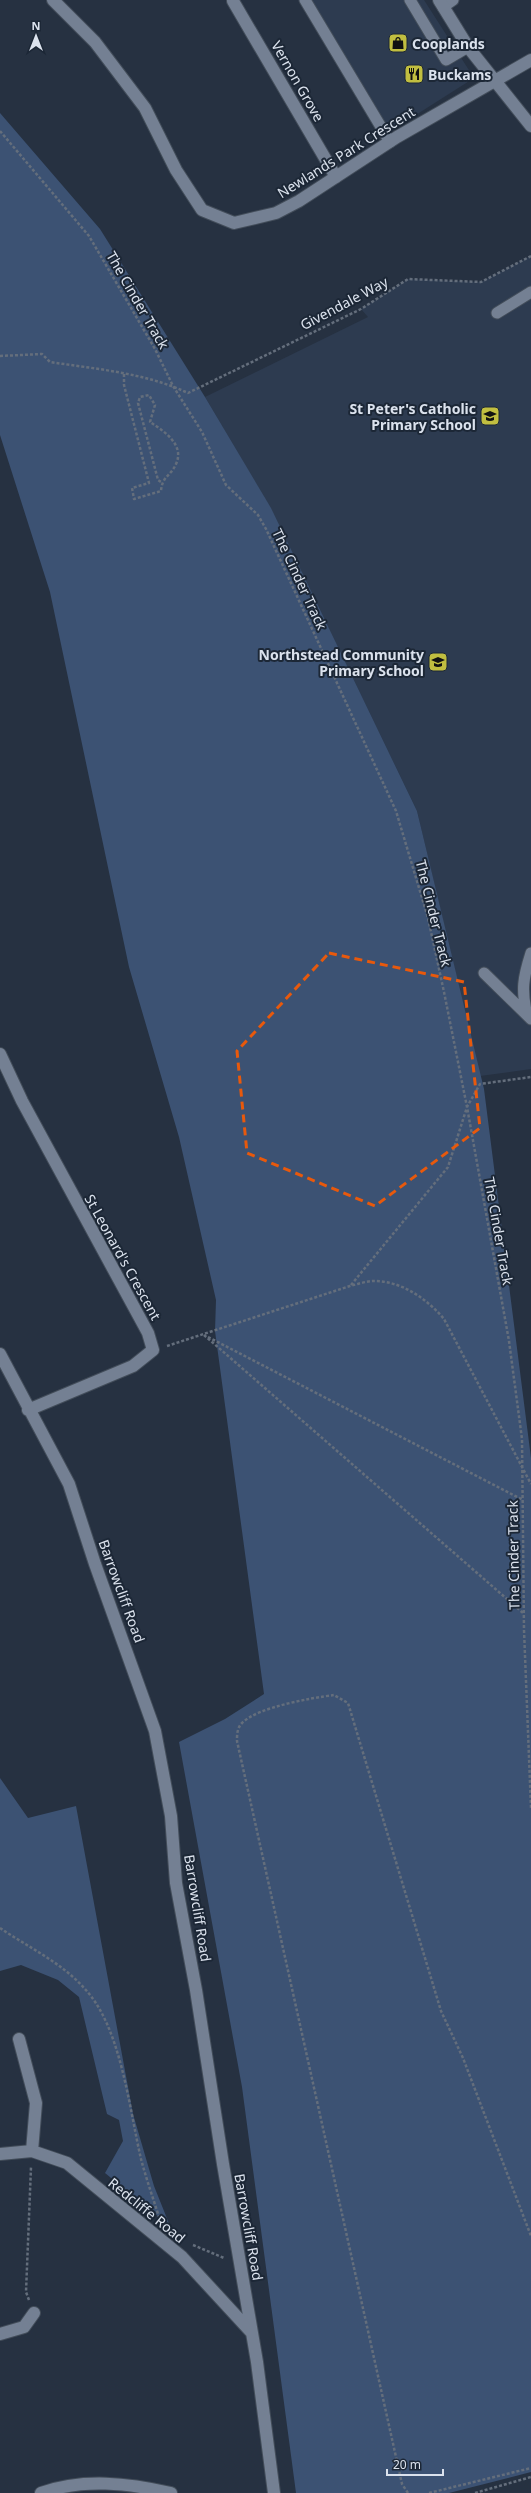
<svg xmlns="http://www.w3.org/2000/svg" width="531" height="2493" font-family="'Noto Sans',sans-serif">
<style>
.built{fill:#2d3b50}
.green{fill:#3c5273}
.lines{fill:none;stroke-linecap:round;stroke-linejoin:round}
.service-casing{stroke:#434d5a;stroke-width:13}
.minor-casing{stroke:#434d5a;stroke-width:14}
.path{stroke:#646e7c;stroke-width:2.5;stroke-dasharray:3 2;stroke-linecap:butt}
.service{stroke:#748093;stroke-width:11}
.minor{stroke:#748093;stroke-width:12}
.marked{fill:none;stroke:#e8590c;stroke-width:3;stroke-dasharray:8 5;stroke-linejoin:round}
.labels{text-anchor:middle;dominant-baseline:central;stroke-width:4;stroke-linejoin:round;paint-order:stroke}
.poi-label{font-size:14px;font-weight:bold;fill:#dbe2ed;stroke:#1c2736;text-anchor:start}
.street-label{font-size:14px;fill:#dbe2ed;stroke:#1c2736}
</style>
<rect width="100%" height="100%" fill="#263141"/>
<!-- built -->
<path class="built" d="M 309,0 L 424,0 L 474,78 L 389,132 Z
M 531,256 L 531,1069 L 480,1076 L 417,811 L 271,509 L 205,397 L 368,317 L 361,309 L 408,279 L 481,282 Z"/>
<!-- green -->
<path class="green" d="M 0,113 L 100,229 L 205,397 L 271,508 L 417,811 L 484,1089 L 531,1458 L 531,2472 L 449,2493 L 296,2493 L 242,2087 L 179,1742 L 225,1719 L 264,1694 L 215,1331 L 216,1300 L 179,1137 L 129,967 L 50,592 L 0,435 Z
M 0,1778 L 28,1818 L 76,1806 L 133,2114 L 154,2186 L 170,2226 L 105,2173 L 123,2141 L 119,2120 L 107,2114 L 79,1997 L 58,1980 L 21,1965 L 0,1971 Z"/>
<g class="lines">
<defs>
<path id="service" d="M 305,0 L 390,142
M 410,0 L 446,60 L 468,47
M 443,7 L 453,0
M 497,313 L 531,292
M 484,973 L 531,1019
M 527,1015 C 521,990 523,978 531,953"/>
<path id="minor" d="M 53,0 L 95,42 L 145,108 L 176,170 L 202,210 L 234,223 L 276,213 L 299,201 L 397,137 L 531,60
M 439,0 L 468,47 L 531,126
M 233,1 L 336,177
M 0,1054 L 22,1101 L 148,1333 L 153,1350 L 133,1366 L 28,1410
M 0,1354 L 69,1484 L 95,1564 L 155,1731 L 171,1816 L 176,1883 L 196,1990 L 223,2164 L 257,2362 L 274,2493
M 19,2039 L 36,2103 L 32,2151
M 0,2154 L 32,2151 L 67,2163 L 182,2257 L 252,2333
M 0,2334 L 24,2327 L 34,2313
M 41,2493 C 83,2478 128,2483 171,2493"/>
</defs>
<!-- service casing -->
<use href="#service" class="service-casing"/>
<!-- minor casing -->
<use href="#minor" class="minor-casing"/>
<!-- path -->
<path class="path" d="M 0,131 L 89,236 L 155,349 L 173,386 L 202,432 L 226,485 L 258,515 L 266,529 L 396,811 L 428,918 L 444,992 L 467,1107 L 509,1341 L 522,1439 L 524,1630 L 531,1808
M 0,356 L 42,354 L 50,362 C 96,369 146,373 188,393 L 361,309 L 408,279 L 481,282 L 531,256
M 124,374 L 124,385 L 149,483 L 132,488 L 134,499 L 161,491 C 162,476 171,476 176,464 C 185,445 164,431 150,422 L 155,405 L 149,395 L 140,397 L 138,403 L 158,480 L 161,482
M 351,1285 L 448,1167 L 467,1107 L 480,1084 L 531,1077
M 204,1335 L 523,1613
M 208,1337 L 523,1500
M 167,1346 L 350,1286 C 358,1284 367,1281 374,1281 C 402,1281 427,1299 444,1319 L 531,1484
M 0,1928 C 28,1947 62,1963 84,1988 C 121,2026 129,2108 141,2159 C 146,2178 153,2198 159,2217
M 193,2245 L 224,2258
M 29,2300 L 26,2292 L 31,2167
M 408,2493 L 402,2484 L 237,1741 C 237,1735 237,1728 242,1723 C 258,1707 311,1698 334,1695 L 348,1703 L 441,2011 L 463,2058 L 531,2236
M 429,2493 L 531,2468
M 475,2493 L 531,2477"/>
<!-- service -->
<use href="#service" class="service"/>
<!-- minor -->
<use href="#minor" class="minor"/>
</g>
<!-- marked area -->
<path class="marked" d="M 329,953 L 464,982 L 480,1128 L 375,1206 L 247,1153 L 237,1051 Z"/>
<!-- icons -->
<defs>
<symbol id="shop-square" viewBox="-11 -11 22 22"><rect x="-9" y="-9" width="18" height="18" rx="4" fill="#c1be40" stroke="#1c2736"/><path d="M-5-2.5h2.3a2.7 3.5 0 0 1 5.4 0H5L5.5 6h-11ZM-1.5-2.5h3a1.5 2.3 0 0 0-3 0Z" fill="#111"/></symbol>
<symbol id="restaurant-square" viewBox="-11 -11 22 22"><rect x="-9" y="-9" width="18" height="18" rx="4" fill="#c1be40" stroke="#1c2736"/><path d="M-5-6h1v4h1v-4h1v4h1v-4h1v5L-1.5 .5V6h-2V.5L-5-1ZM5-6V6H3V1.5H1.5Q1.5-4 5-6Z" fill="#111"/></symbol>
<symbol id="school-square" viewBox="-11 -11 22 22"><rect x="-9" y="-9" width="18" height="18" rx="4" fill="#c1be40" stroke="#1c2736"/><path d="M0-5L7-2L0 1L-7-2ZM-4 1L0 2.5L4 1V4Q0 6-4 4Z" fill="#111"/></symbol>
</defs>
<g fill-rule="evenodd">
<use href="#shop-square" x="387" y="32" width="22" height="22"/>
<use href="#restaurant-square" x="403" y="63" width="22" height="22"/>
<use href="#school-square" x="479" y="405" width="22" height="22"/>
<use href="#school-square" x="427" y="651" width="22" height="22"/>
</g>
<g class="labels">
<!-- poi labels -->
<g class="poi-label">
<text x="412" y="43">Cooplands</text>
<text x="428" y="74">Buckams</text>
<text x="476" y="408" text-anchor="end">St Peter's Catholic<tspan x="476" dy="16">Primary School</tspan></text>
<text x="424" y="654" text-anchor="end">Northstead Community<tspan x="424" dy="16">Primary School</tspan></text>
</g>
<!-- street labels -->
<g class="street-label">
<text transform="translate(298 81) rotate(60)">Vernon Grove</text>
<text transform="translate(346 152) rotate(-32)">Newlands Park Crescent</text>
<text transform="translate(138 300) rotate(60)">The Cinder Track</text>
<text transform="translate(344 303) rotate(-28)">Givendale Way</text>
<text transform="translate(300 579) rotate(65)">The Cinder Track</text>
<text transform="translate(434 913) rotate(76)">The Cinder Track</text>
<text transform="translate(499 1231) rotate(80)">The Cinder Track</text>
<text transform="translate(123 1257) rotate(61)">St Leonard's Crescent</text>
<text transform="translate(513 1555) rotate(-91)">The Cinder Track</text>
<text transform="translate(122 1591) rotate(70)">Barrowcliff Road</text>
<text transform="translate(198 1908) rotate(81)">Barrowcliff Road</text>
<text transform="translate(147 2210) rotate(39)">Redcliffe Road</text>
<text transform="translate(249 2227) rotate(80)">Barrowcliff Road</text>
</g>
</g>
<!-- north arrow -->
<g transform="translate(36 36)" stroke="#1c2736" stroke-width="3" paint-order="stroke">
<path d="M0-3L7 15L0 10L-7 15Z" fill="#dbe2ed"/>
<text y="-6" font-size="11" font-weight="bold" text-anchor="middle" fill="#dbe2ed">N</text>
</g>
<!-- scale -->
<path d="M387 2469v6h56v-6" fill="none" stroke="#dbe2ed" stroke-width="2"/>
<text x="393" y="2469" font-size="12" fill="#dbe2ed" stroke="#1c2736" stroke-width="3" paint-order="stroke">20 m</text>
</svg>
